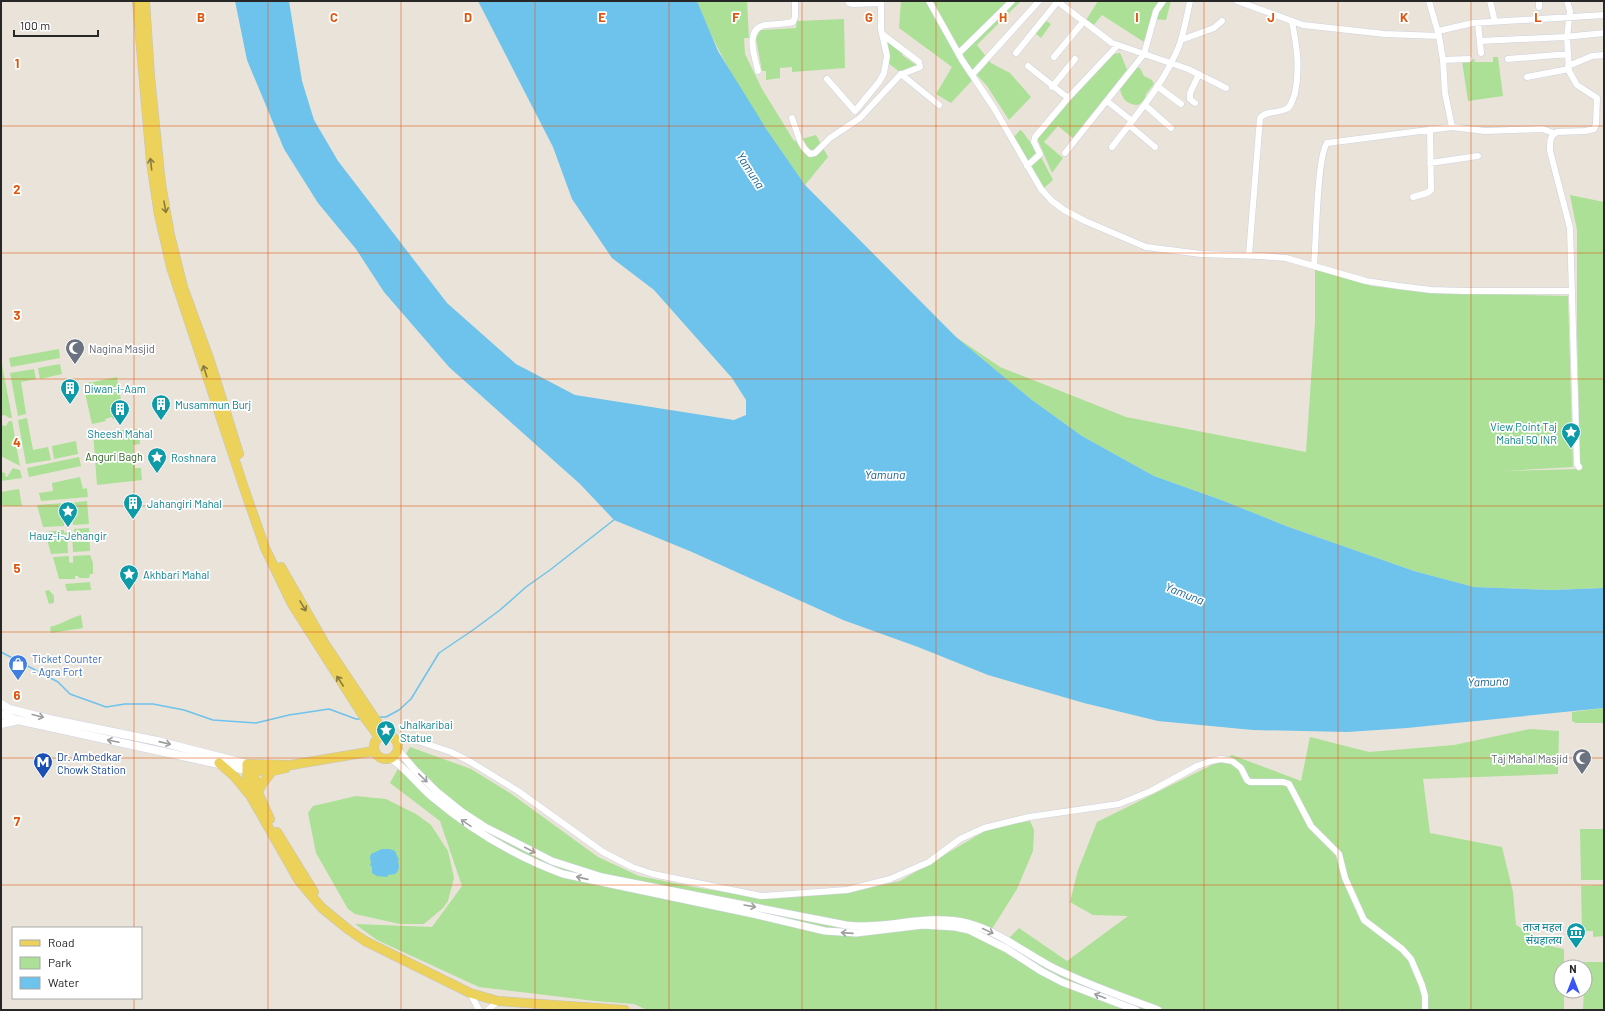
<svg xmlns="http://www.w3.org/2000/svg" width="1605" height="1011" font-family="Barlow,'Noto Sans Devanagari',sans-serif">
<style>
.green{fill:#abe096}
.water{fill:#6dc3eb}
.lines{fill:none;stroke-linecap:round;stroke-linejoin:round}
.stream{stroke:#6dc3eb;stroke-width:1.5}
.minor-casing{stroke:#ced1e0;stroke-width:7}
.tertiary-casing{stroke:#ced1e0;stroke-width:8}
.secondary-casing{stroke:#ced1e0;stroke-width:9}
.primary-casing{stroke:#c3c3c3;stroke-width:10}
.minor{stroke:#fff;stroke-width:6}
.tertiary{stroke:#fff;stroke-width:7}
.secondary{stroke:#fff;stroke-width:8}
.primary{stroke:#ecd25b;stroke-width:9}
.oneway{stroke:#8a7c41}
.oneway2{stroke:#9e9e9e}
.grid{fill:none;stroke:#de560d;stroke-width:1;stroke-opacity:0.55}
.labels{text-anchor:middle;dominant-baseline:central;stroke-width:3.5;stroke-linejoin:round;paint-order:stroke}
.worship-label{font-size:11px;fill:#5b616d;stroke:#fff;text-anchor:start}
.culture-label{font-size:11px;fill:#0d838f;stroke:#fff;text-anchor:start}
.park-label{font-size:11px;fill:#26611b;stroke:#fff}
.shop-label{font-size:11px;fill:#366cbe;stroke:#fff;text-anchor:start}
.transit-label{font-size:11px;fill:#164399;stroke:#fff;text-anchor:start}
.water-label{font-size:12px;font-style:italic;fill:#105f93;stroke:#fff}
.grid-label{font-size:13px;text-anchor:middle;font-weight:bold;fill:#de560d;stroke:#fff;stroke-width:3.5;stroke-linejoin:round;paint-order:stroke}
</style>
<rect width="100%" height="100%" fill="#eae3d9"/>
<!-- green -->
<path class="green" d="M 697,1 L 747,1 L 749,38 L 744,38 L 745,54 L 762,89 L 794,141 L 816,135 L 828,157 L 805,185 C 764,126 722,68 697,1 Z
M 901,1 L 1021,1 L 977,45 L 991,63 L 1010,73 L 1031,97 L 1009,120 L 987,86 L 977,75 L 951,103 L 936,94 L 952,67 L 899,28 Z
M 1098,1 L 1171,1 L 1166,20 L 1152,19 L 1144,42 L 1102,15 L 1093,26 L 1086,20 Z
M 844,19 L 845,68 L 792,72 L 792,67 L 780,68 L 780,78 L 766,80 L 766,71 L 762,71 L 756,39 L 760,30 L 796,28 L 797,21 Z
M 1045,20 L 1051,24 L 1041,38 L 1035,33 Z
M 884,33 L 906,48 L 902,55 L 916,65 L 900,72 L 884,60 Z
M 1120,53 C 1124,60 1124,65 1128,71 L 1137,67 L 1140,68 L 1144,76 L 1152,80 L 1154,84 L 1146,94 L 1144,101 L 1138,105 C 1125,104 1122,98 1119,86 L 1074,139 L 1058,126 L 1044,142 L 1063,158 L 1052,173 L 1037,138 L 1102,64 L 1113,54 Z
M 1493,57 L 1498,57 L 1503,96 L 1468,101 L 1462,61 L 1474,59 L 1475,62 L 1493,62 Z
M 1020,130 L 1022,131 L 1041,157 L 1053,180 L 1044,188 L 1014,137 Z
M 1570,195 L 1604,202 L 1604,588 L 1552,590 L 1474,587 L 1414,571 L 1286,526 L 1224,501 L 1154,476 L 1082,436 L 1032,400 L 956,337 L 1000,367 L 1126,417 L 1306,452 L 1315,322 L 1315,268 L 1372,286 L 1432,293 L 1568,296 L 1573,467 L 1503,471 L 1580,469 L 1577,329 L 1577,230 Z
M 59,349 L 60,358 L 11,367 L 9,358 Z
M 1,359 L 12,418 L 9,418 L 5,415 L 1,416 Z
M 60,364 L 62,374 L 40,379 L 38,368 Z
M 34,369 L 36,379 L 21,382 L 26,414 L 18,416 L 10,373 Z
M 117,377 L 124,417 L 113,419 L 112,417 L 105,419 L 106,421 L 92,424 L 83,384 Z
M 27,418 L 33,450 L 48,447 L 51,460 L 26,464 L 18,420 Z
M 9,421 L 12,421 L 20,466 L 1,456 L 1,425 L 6,426 Z
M 139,429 L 140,444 L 133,445 L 135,468 L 141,468 L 142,480 L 97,485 L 93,432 Z
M 76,441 L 78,454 L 54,459 L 52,446 Z
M 79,457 L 81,466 L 29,477 L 27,468 Z
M 13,468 L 20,470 L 22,478 L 1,481 L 1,471 L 6,474 L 5,476 L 7,477 Z
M 80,477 L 83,489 L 87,488 L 88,497 L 41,501 L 39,493 L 53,491 L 52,483 Z
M 19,489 L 22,506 L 5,506 L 1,505 L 1,492 Z
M 87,501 L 89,524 L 73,525 L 73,523 L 71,523 L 70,503 Z
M 65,503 L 66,523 L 64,523 L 64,526 L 43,527 L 37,505 Z
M 89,528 L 90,551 L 73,552 L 72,532 L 74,532 L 74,529 Z
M 64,530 L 64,533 L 67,532 L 68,553 L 51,554 L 45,532 Z
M 90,555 L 93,563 L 93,574 L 90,574 L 89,578 L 79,578 L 78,576 L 75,576 L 75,579 L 59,579 L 53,557 L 69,556 L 69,562 L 73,563 L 73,556 Z
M 90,582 L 91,590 L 67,591 L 65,584 Z
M 49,590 L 54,596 L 54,603 L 49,604 L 45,591 Z
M 81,615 L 83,628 L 51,633 L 50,627 C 62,624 70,618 81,615 Z
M 1604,708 L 1604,723 L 1576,723 L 1572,721 L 1572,712 Z
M 1530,729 L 1559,731 L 1558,774 L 1423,779 L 1430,833 L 1502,847 L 1513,892 L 1516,925 L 1538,937 L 1550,946 L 1564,949 L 1564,967 L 1561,967 L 1561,991 L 1564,991 L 1564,1010 L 647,1010 L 634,1004 L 595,1001 L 479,987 L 377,940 L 355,924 L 432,927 L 462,886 L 440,821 L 390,783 L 410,747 L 471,769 L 510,793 L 598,857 L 639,876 L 693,887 L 768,899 L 845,893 L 900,881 L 990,828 L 1030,821 L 1034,830 L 1033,851 L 1017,889 L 990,932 L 1002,945 L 1019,928 L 1067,961 L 1128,916 L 1093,915 L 1070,902 L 1078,870 L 1097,822 L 1232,755 L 1301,781 L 1310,737 L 1369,752 L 1454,745 Z
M 356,796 L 386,799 L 416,814 L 431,825 L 448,851 L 454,878 L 448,901 L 443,908 L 424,924 L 400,924 L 355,914 L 348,909 L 316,853 L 308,813 L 313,806 Z
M 1580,829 L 1604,829 L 1604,880 L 1581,880 Z
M 1604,885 L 1604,936 L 1593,937 L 1593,931 L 1582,931 L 1581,886 Z
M 1583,962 L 1604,962 L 1604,1010 L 1583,1010 L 1585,967 L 1583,967 Z"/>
<!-- water -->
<path class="water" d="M 235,1 L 289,1 L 302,81 L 314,120 L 338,161 L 447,303 L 516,364 L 575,395 L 734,420 L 746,415 L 746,400 L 732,378 L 654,290 L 612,258 L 572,199 L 553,147 L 478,1 L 697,1 L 718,51 L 767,130 L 805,185 L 956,337 L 1032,400 L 1082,436 L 1154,476 L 1224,501 L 1286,526 L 1414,571 L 1474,587 L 1552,590 L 1604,588 L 1604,708 L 1407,728 L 1347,732 L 1253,730 L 1158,721 L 1084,703 L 988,675 L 918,647 L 843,620 L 692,552 L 614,520 L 580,484 L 449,367 L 384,292 L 356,249 L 318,203 L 284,149 L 247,60 Z
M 382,849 L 390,849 L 395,851 L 399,860 L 398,862 C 400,867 399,871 395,874 L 388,875 L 387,877 L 377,876 L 372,873 L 372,867 L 370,865 L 371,863 L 370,858 L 371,854 Z"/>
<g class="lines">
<!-- stream -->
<path class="stream" d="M 1,652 L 58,682 L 70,694 L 106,707 L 125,704 L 153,704 L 184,710 L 213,720 L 256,723 L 289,715 L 329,709 L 356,719 L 361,719
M 378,717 L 386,717 L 399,710 L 411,699 L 439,653 L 473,630 L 500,610 L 526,587 L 550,570 L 615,519"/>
<defs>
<path id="minor" d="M 929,1 L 962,60 L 994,108 L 1041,189 L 1052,201 L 1064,210 L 1085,221 L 1146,247 L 1201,254 L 1261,256 L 1286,258 L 1366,281 L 1399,286 L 1431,290 L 1465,291 L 1572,291
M 1057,1 L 1112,43 L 1188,69 L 1226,88
M 1237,1 L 1303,25 L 1385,34 L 1439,36
M 1429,1 L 1439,36 L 1443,60 L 1469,59
M 1490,1 L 1495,22
M 1539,1 L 1539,7
M 1567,1 L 1570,11 L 1567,37 L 1569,71 L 1577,85 L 1597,98 L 1596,124 L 1594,129 L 1585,131 L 1557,132 C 1549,136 1550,143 1550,151 L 1570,228 L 1577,464 L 1579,467
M 1478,23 L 1481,53
M 1438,31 L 1473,23 L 1604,15
M 1181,40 L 1214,28 L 1222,21
M 1480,41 L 1565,37 L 1604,33
M 959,53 L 1012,1
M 1016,53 L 1058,1
M 1054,57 L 1083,22
M 1508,59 L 1568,54
M 1443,60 L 1445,93 L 1452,127
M 1028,66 L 1068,98
M 1568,66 L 1592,56 L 1604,55
M 758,71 C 755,57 744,29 765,25 C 774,24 784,24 793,22 L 795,17 L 795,1
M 901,74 L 939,105
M 972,75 L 1039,1
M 1527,77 L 1569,69
M 827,79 L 855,111 L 879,82 L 884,73 L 887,56 L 881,29 L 881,3 L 853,4 L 849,3 L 848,1
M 1157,86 L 1181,104
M 1052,87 L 1075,59
M 1107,101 L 1132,121
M 1195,103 L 1190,99 L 1190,93 L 1199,74
M 1145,105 L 1171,128
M 792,118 L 800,141 L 804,148 L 810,154 L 815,153 L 830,138 L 860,118 L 900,75 L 920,67 L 919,62 L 882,34
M 1129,125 L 1155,147
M 1112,147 C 1136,115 1164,84 1179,46 C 1184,32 1187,16 1190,1
M 1065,153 L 1144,54 L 1156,11 L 1163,1
M 1430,163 L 1478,156
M 1027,166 L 1040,154 L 1034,142 L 1035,137 L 1068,98 L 1117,46
M 1413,197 L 1427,193 L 1431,190 L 1430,129
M 1249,255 L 1260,118 C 1266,110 1277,114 1286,109 C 1291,107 1293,99 1295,93 C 1300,68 1297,47 1292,22
M 1314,266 C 1316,244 1317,156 1327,143 L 1452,127 L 1485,131 L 1543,129 L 1553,133
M 396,741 L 407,739 L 415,740 L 451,752 L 469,761 L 518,791 L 603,852 L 632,867 L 653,874 L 761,896 L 847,890 L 890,879 L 929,862 L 960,839 L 984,828 L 1029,817 L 1119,804 L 1151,791 L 1197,766 L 1211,761 L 1221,759 L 1232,761 L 1241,768 L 1247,780 L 1250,782 L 1283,782 L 1289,784 L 1311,826 L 1339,854 L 1345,878 L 1364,920 L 1402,949 L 1411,959 L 1422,985 L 1425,996 L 1425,1010
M 470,993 L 479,1010
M 488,1010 L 498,1001"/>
<path id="tertiary" d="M 397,749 L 414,769 L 436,791 L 462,812 L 485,827 L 552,861 L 602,877 L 846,925 C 886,930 926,913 967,923 C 997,931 1021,950 1048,965 C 1082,983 1121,996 1158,1010
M 390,758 C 406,768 417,784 431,796 C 470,829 514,856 563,874 L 753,914 L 825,931 L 856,933 L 923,925 L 955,927 L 969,930 L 1007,949 L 1041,971 L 1062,982 L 1136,1010"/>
<path id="secondary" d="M 1,704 L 9,709 L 49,719 L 157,741 L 247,764
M 1,714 L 13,719 L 246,770
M 1,724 L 15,721"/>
<path id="primary" d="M 137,1 L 151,162 L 159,215 L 171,267 L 245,491 L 265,548 L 292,604 L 362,714 L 379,737
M 145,1 L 150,77 L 161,184 L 170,235 L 183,287 L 210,361 L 239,454
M 281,567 L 325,644 L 386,735
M374 747a12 12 0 1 1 24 0a12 12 0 1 1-24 0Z
M 374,751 L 291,765 L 247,764 L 247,777 L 250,795 L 299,881 L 322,908 L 349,930 L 365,941 L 470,993 L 498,1001 L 625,1010
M 219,763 L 234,776 L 249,794
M 254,765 L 255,786 L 270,819
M 248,770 L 273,771 L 286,768
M 257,793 L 263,783 L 272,771
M 277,832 L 314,892"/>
</defs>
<!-- minor casing -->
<use href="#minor" class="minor-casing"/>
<!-- tertiary casing -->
<use href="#tertiary" class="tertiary-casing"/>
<!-- secondary casing -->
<use href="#secondary" class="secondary-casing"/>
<!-- primary casing -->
<use href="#primary" class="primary-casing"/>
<!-- minor -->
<use href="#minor" class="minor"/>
<!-- tertiary -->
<use href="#tertiary" class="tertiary"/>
<!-- secondary -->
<use href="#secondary" class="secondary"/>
<!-- primary -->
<use href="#primary" class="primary"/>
</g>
<!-- one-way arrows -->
<defs><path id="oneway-shaft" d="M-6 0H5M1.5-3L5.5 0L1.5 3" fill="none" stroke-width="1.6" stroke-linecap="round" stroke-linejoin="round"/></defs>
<g class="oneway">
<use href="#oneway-shaft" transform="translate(151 164) rotate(-97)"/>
<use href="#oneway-shaft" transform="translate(165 207) rotate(80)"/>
<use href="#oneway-shaft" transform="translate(205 371) rotate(-108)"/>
<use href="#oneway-shaft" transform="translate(303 606) rotate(59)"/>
<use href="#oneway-shaft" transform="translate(340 681) rotate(-123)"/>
</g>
<g class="oneway2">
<use href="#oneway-shaft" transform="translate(38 716) rotate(14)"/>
<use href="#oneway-shaft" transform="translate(113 741) rotate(-168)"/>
<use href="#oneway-shaft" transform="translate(165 743) rotate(13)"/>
<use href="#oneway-shaft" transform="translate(423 778) rotate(44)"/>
<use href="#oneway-shaft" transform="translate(466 823) rotate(-146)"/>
<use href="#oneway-shaft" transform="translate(530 850) rotate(27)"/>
<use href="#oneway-shaft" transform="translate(582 878) rotate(-167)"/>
<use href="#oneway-shaft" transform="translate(750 906) rotate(10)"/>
<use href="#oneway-shaft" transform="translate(988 931) rotate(25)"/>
<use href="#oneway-shaft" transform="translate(847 933) rotate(-176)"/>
<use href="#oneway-shaft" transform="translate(1100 996) rotate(-159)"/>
</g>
<!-- grid -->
<path class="grid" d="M 134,1 L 134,928M 268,1 L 268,1010M 401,1 L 401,1010M 535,1 L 535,1010M 669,1 L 669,1010M 802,1 L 802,1010M 936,1 L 936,1010M 1070,1 L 1070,1010M 1204,1 L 1204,1010M 1338,1 L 1338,1010M 1471,1 L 1471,1010M 1,126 L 1604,126M 1,253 L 1604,253M 1,379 L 1604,379M 1,506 L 1604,506M 1,632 L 1604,632M 1,758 L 1604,758M 1,885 L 1604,885M 134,998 L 134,1010"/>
<!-- icons -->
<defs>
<symbol id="mosque-pin" viewBox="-11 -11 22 30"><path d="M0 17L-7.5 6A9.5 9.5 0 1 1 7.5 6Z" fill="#6b7280" stroke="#fff"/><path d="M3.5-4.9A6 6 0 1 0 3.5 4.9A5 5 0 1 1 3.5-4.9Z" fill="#fff"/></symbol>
<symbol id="building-pin" viewBox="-11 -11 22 30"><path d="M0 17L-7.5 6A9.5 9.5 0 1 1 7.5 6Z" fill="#0f9aa8" stroke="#fff"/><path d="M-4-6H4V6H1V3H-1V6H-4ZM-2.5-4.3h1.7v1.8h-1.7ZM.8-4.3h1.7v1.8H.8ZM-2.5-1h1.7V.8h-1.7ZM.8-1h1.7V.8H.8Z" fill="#fff"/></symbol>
<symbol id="sight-pin" viewBox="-11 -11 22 30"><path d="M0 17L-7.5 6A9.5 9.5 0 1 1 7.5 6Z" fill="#0f9aa8" stroke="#fff"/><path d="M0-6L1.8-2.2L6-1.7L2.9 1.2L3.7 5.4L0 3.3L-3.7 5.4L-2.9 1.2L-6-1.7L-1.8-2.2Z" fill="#fff"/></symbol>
<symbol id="shop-pin" viewBox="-11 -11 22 30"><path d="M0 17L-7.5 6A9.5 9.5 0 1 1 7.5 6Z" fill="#3f7fe0" stroke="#fff"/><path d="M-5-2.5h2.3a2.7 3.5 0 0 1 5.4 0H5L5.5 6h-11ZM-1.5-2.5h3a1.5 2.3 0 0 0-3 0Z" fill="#fff"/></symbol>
<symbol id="metro-pin" viewBox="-11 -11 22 30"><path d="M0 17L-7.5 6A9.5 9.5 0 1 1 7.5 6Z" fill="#1a4fb4" stroke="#fff"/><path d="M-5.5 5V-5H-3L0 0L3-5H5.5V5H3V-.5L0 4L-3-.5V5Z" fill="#fff"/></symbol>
<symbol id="museum-pin" viewBox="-11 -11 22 30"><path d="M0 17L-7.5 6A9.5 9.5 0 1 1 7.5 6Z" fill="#0f9aa8" stroke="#fff"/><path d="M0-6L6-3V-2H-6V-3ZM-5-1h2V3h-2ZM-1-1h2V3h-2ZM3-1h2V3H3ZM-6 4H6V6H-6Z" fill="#fff"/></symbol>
</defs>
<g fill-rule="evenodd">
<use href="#mosque-pin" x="64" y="337" width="22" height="30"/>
<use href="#building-pin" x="59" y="377" width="22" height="30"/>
<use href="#building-pin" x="150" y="393" width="22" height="30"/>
<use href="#building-pin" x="109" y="398" width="22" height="30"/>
<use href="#sight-pin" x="1560" y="421" width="22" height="30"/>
<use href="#sight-pin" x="146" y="446" width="22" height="30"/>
<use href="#building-pin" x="122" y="492" width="22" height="30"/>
<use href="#sight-pin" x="57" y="500" width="22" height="30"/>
<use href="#sight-pin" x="118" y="563" width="22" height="30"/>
<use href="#shop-pin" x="7" y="653" width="22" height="30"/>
<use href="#sight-pin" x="375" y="719" width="22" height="30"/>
<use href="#mosque-pin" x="1571" y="747" width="22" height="30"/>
<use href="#metro-pin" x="32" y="751" width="22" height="30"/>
<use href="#museum-pin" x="1565" y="921" width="22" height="30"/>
</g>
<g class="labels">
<!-- worship labels -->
<g class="worship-label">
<text x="89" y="348">Nagina Masjid</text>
<text x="1568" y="758" text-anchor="end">Taj Mahal Masjid</text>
</g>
<!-- culture labels -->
<g class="culture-label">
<text x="84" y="388">Diwan-i-Aam</text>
<text x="175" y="404">Musammun Burj</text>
<text x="1557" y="426" text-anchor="end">View Point Taj<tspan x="1557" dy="13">Mahal 50 INR</tspan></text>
<text x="120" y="433" text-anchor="middle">Sheesh Mahal</text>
<text x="171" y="457">Roshnara</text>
<text x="147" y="503">Jahangiri Mahal</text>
<text x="68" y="535" text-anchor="middle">Hauz-i-Jehangir</text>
<text x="143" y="574">Akhbari Mahal</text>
<text x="400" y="724">Jhalkaribai<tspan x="400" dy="13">Statue</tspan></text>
<text x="1562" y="926" text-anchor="end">ताज महल<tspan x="1562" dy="13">संग्रहालय</tspan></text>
</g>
<!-- park labels -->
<g class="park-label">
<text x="114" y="456">Anguri Bagh</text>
</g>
<!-- shop labels -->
<g class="shop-label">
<text x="32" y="658">Ticket Counter<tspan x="32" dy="13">- Agra Fort</tspan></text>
</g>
<!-- transit labels -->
<g class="transit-label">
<text x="57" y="756">Dr. Ambedkar<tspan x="57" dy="13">Chowk Station</tspan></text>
</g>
<!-- water labels -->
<g class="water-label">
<text transform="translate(751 170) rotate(57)">Yamuna</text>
<text x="885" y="474">Yamuna</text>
<text transform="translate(1185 593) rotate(22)">Yamuna</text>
<text transform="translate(1488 681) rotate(-2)">Yamuna</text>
</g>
</g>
<g class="grid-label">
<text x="201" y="22">B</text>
<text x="334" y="22">C</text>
<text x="468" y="22">D</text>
<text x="602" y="22">E</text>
<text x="736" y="22">F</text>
<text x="869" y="22">G</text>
<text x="1003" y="22">H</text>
<text x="1137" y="22">I</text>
<text x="1271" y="22">J</text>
<text x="1404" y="22">K</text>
<text x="1538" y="22">L</text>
<text x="17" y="68">1</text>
<text x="17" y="194">2</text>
<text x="17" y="320">3</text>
<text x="17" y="447">4</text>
<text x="17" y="573">5</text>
<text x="17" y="700">6</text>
<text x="17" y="826">7</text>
</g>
<!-- border -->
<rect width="1605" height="1011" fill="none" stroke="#272727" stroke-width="4"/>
<!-- legend -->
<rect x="12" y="927" width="130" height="72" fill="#ffffff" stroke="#a9a9a9"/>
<rect x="20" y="940" width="20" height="6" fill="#ecd25b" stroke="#a9a9a9"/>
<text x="48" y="947" font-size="12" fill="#272727">Road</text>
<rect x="20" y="957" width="20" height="12" fill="#abe096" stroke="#a9a9a9"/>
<text x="48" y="967" font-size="12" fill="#272727">Park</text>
<rect x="20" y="977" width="20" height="12" fill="#6dc3eb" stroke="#a9a9a9"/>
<text x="48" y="987" font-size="12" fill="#272727">Water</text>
<!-- north arrow -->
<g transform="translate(1573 979)"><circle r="19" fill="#ffffff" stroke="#a9a9a9"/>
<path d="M0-3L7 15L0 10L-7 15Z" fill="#3b54f5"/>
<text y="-6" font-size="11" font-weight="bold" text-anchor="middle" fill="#272727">N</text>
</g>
<!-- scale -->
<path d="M14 30v6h84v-6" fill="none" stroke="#272727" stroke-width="2"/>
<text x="20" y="30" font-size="12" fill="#272727" stroke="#ffffff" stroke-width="3" paint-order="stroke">100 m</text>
</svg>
